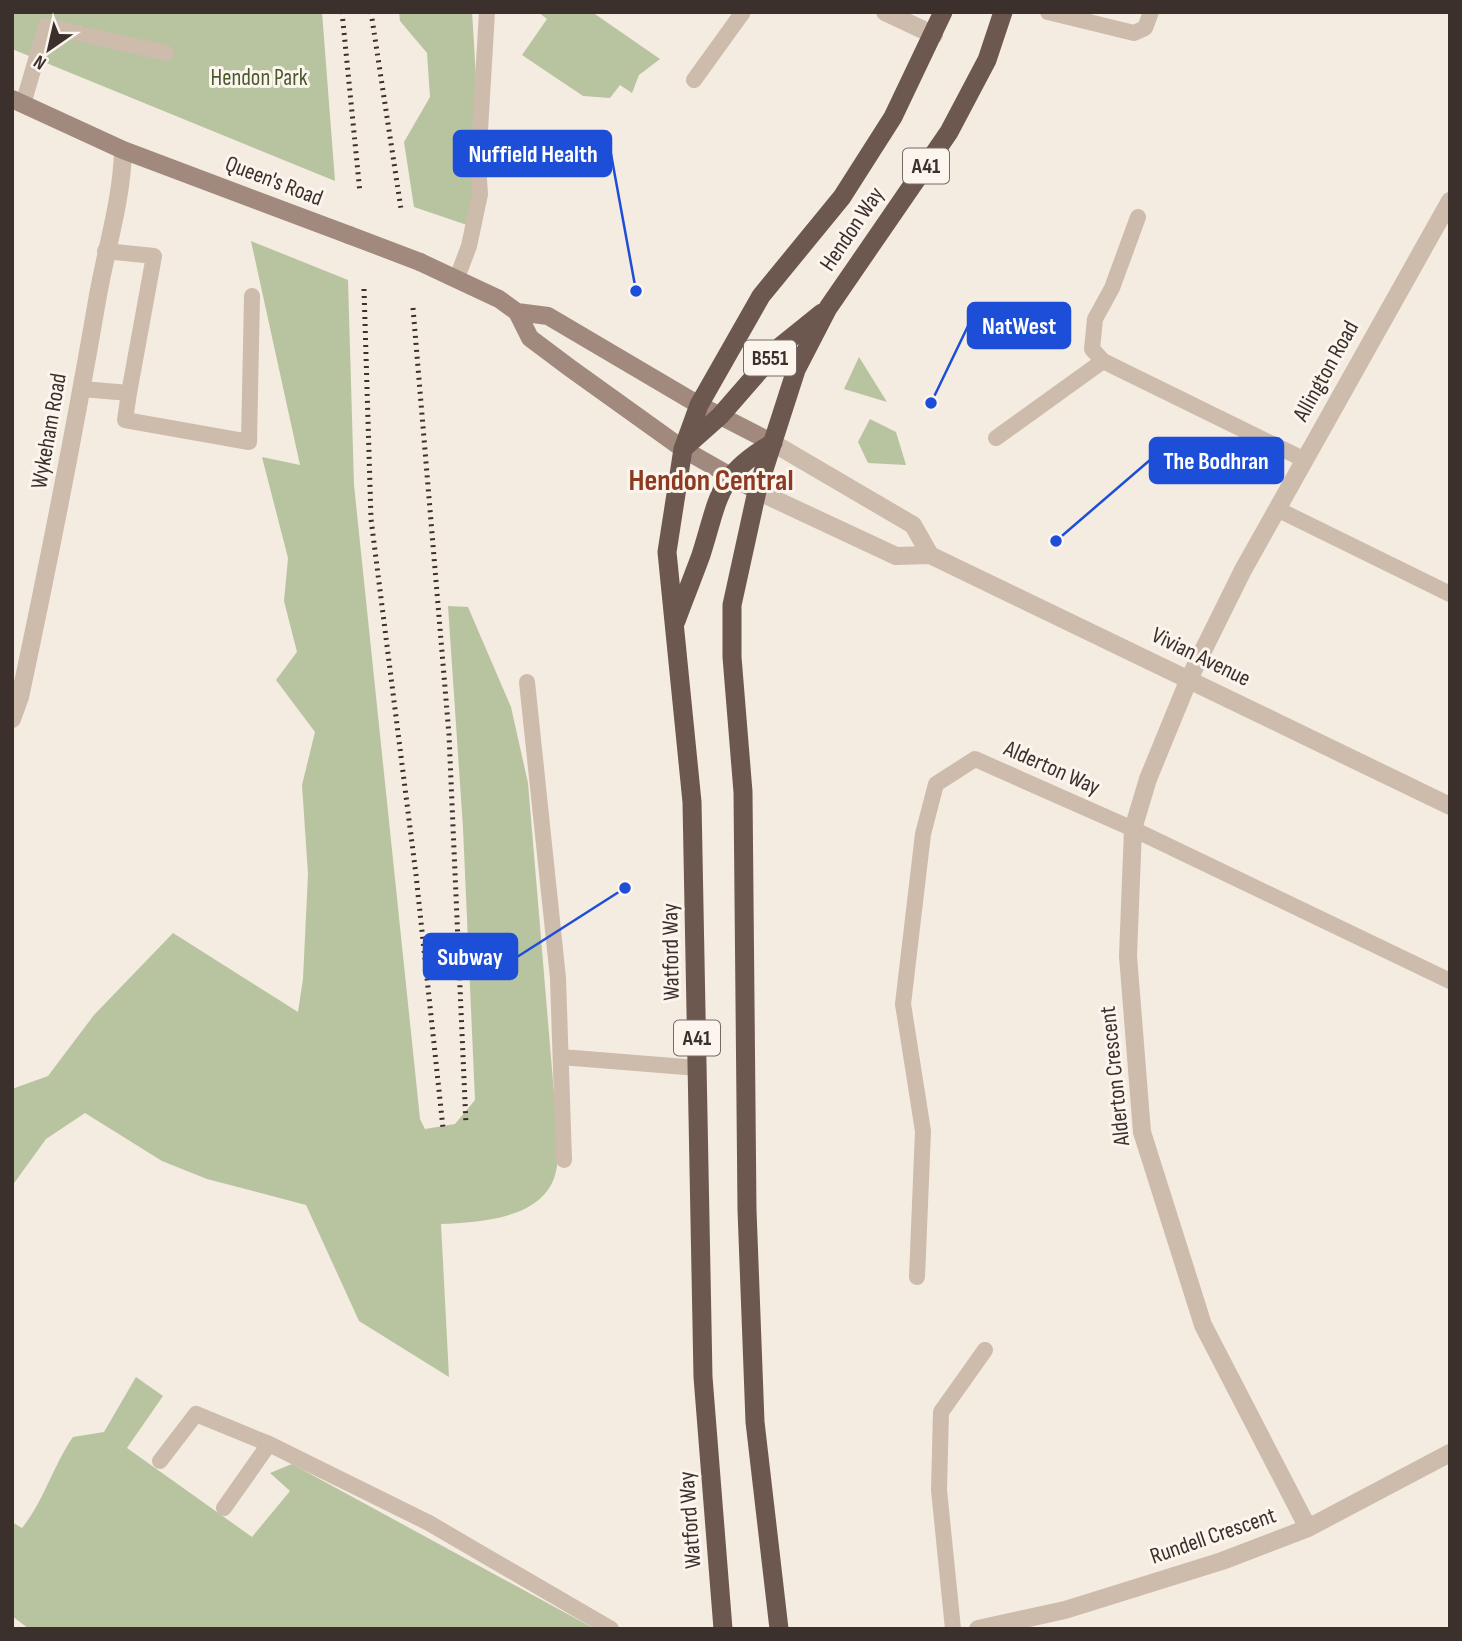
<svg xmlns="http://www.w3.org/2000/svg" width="1462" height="1641" font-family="'Sofia Sans Condensed',sans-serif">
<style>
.green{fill:#b8c4a0}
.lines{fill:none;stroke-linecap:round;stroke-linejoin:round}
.service{stroke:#cdbbac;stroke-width:16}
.minor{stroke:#cdbbac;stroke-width:18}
.tertiary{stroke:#cdbbac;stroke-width:18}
.secondary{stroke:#a18a7d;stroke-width:18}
.trunk{stroke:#6c584f;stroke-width:19}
.rail{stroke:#3b302b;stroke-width:5;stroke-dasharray:2 5;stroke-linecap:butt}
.secondary-bridge{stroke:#a18a7d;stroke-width:18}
.labels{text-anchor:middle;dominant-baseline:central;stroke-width:6;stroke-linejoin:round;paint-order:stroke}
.shield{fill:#fbf5ee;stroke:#756b66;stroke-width:2}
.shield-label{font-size:21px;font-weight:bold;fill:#3b302b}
.park-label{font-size:23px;fill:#4a5a2e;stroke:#fbf5ee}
.street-label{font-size:23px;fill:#3b302b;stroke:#fbf5ee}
.district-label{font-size:30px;font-weight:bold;fill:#8c3b22;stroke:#fbf5ee}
.leader{fill:none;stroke:#1d4ed8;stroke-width:2.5}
.callout-dot{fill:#1d4ed8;stroke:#fbf5ee;stroke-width:2.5}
.callout{fill:#1d4ed8;stroke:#1d4ed8;stroke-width:2.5}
.callout-label{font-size:24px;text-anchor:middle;font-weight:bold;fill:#fff}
</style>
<rect width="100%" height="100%" fill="#f4ebe1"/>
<!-- green -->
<path class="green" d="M 12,12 L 322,12 L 335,181 L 12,49 Z
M 399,12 L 472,12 C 476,77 483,163 467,225 L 414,207 L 404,142 L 430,97 L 427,53 L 400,21 Z
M 538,12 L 592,12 L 660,59 L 639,75 L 632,93 L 620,85 L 610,98 L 583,96 L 522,55 L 547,19 Z
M 251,241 L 348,280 L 354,485 L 420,1119 L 425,1129 L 455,1124 L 475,1100 L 463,828 L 448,606 L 468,607 L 511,707 L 528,783 L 556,1117 C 557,1132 559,1150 557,1166 C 550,1219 482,1222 441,1224 L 449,1377 L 359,1321 L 306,1205 L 207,1179 L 162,1161 L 85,1113 L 46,1139 L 12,1186 L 12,1089 L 48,1076 L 94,1015 L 173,933 L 298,1012 L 303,979 L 308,874 L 302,785 L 315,732 L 276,680 L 297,652 L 284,601 L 288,558 L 262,457 L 300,465 Z
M 859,357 L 887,402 L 844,389 Z
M 870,419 L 896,432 L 906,465 L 868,463 L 858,442 Z
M 136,1377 L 163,1396 L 127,1448 L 252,1537 L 290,1491 L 270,1473 L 292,1464 L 595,1629 L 29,1629 L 12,1616 L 12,1522 L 22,1528 C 44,1501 53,1466 73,1437 L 104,1432 Z"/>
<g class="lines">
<!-- service -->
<path class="service" d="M 1048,12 L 1134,33 L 1145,28 L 1151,12
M 694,80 L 743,12
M 23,104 L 46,26 L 166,53
M 105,251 L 154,256 L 129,393
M 457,278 L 469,246 L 480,194 L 478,164 L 487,12
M 1103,361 L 1092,349 L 1095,319 L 1112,288 L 1138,217
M 82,389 L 129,393 L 125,420 L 249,442 L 252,296
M 996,438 L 1103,361 L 1305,460
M 1277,509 L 1450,594
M 527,682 L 558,978 L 564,1160
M 561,1057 L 698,1068
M 917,1277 L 923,1131 L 903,1004 L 923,834 L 936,784 L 975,759 L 1133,829 L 1450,981
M 160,1461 L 196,1414 L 269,1444
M 224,1508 L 269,1444 L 429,1523 L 611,1629
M 953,1629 L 939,1490 L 941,1412 L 985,1350"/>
<!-- minor -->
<path class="minor" d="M 885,12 L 934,35
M 12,719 L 20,697 C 48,566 74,434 97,301 C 105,252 122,201 123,150
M 1308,1528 L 1203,1325 L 1142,1132 L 1128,956 L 1133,829 L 1148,779 L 1189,679 L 1243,570 L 1450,201
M 978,1629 L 1065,1610 L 1222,1561 L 1308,1528 L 1450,1453"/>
<!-- tertiary -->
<path class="tertiary" d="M 773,443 L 913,525 L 930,555
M 757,491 L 896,556 L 930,555 L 1450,806"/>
<!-- secondary -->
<path class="secondary" d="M 12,99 L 123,150 L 349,235
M 420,262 L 499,299 L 517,312 L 530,338 L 570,368 L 683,449 L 757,491
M 517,312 L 548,316 L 699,405 L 773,443"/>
<!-- trunk -->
<path class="trunk" d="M 684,448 L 720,416 L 781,346 L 822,313
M 676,621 C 684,599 693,577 701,555 C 719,499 716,475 773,443
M 723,1629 L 703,1377 L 692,802 L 667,552 L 683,449 L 699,405 L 761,296 L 842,197 L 893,117 L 943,12
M 779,1629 L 755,1422 L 747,1210 L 743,792 L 732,657 L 732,605 L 757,491 L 796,370 L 828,308 L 949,132 L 987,60 L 1003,12"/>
<!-- rail -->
<path class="rail" d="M 342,12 L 360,193
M 371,12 L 401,209
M 364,289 L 371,519 L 416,875 L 443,1128
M 413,308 L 449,735 L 466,1125"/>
<!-- secondary-bridge -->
<path class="secondary-bridge" d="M 349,235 L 420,262"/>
</g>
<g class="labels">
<!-- shield labels -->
<g class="shield">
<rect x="903" y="148.5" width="46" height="35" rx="5"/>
<rect x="744" y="340.5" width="52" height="35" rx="5"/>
<rect x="674" y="1020.5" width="46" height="35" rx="5"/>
</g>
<g class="shield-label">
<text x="926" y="166">A41</text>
<text x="770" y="358">B551</text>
<text x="697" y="1038">A41</text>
</g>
<!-- park labels -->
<g class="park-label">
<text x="259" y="78">Hendon Park</text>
</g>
<!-- street labels -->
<g class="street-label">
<text transform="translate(274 181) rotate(21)">Queen's Road</text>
<text transform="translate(852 229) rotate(-56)">Hendon Way</text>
<text transform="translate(1326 371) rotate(-61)">Allington Road</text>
<text transform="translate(49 431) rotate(-80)">Wykeham Road</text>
<text transform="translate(1201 657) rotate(26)">Vivian Avenue</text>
<text transform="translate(1052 768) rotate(24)">Alderton Way</text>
<text transform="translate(671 952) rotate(-91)">Watford Way</text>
<text transform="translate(1115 1076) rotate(-96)">Alderton Crescent</text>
<text transform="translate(690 1520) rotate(-94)">Watford Way</text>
<text transform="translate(1213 1536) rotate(-19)">Rundell Crescent</text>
</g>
<!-- district labels -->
<g class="district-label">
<text x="711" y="481">Hendon Central</text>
</g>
</g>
<!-- callouts -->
<path class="leader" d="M636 291L611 154M931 403L968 326M1056 541L1150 460M625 888L517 957"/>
<g class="callout-dot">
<circle cx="636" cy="291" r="7"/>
<circle cx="931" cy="403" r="7"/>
<circle cx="1056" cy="541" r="7"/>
<circle cx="625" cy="888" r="7"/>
</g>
<g class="callout">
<rect x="454" y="131" width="157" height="45" rx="7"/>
<rect x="968" y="303" width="102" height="45" rx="7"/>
<rect x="1150" y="438" width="133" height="45" rx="7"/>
<rect x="424" y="934" width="93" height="45" rx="7"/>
</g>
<g class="callout-label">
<text x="533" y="162">Nuffield Health</text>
<text x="1019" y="334">NatWest</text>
<text x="1216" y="469">The Bodhran</text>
<text x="470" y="965">Subway</text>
</g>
<!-- border -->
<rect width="1462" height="1641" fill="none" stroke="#3b302b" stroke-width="28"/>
<!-- north arrow -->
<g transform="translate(49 49) rotate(214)" stroke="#fbf5ee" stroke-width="5" paint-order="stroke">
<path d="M0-5L12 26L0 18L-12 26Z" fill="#3b302b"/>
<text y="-10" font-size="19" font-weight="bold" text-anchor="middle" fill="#3b302b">N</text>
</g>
</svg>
